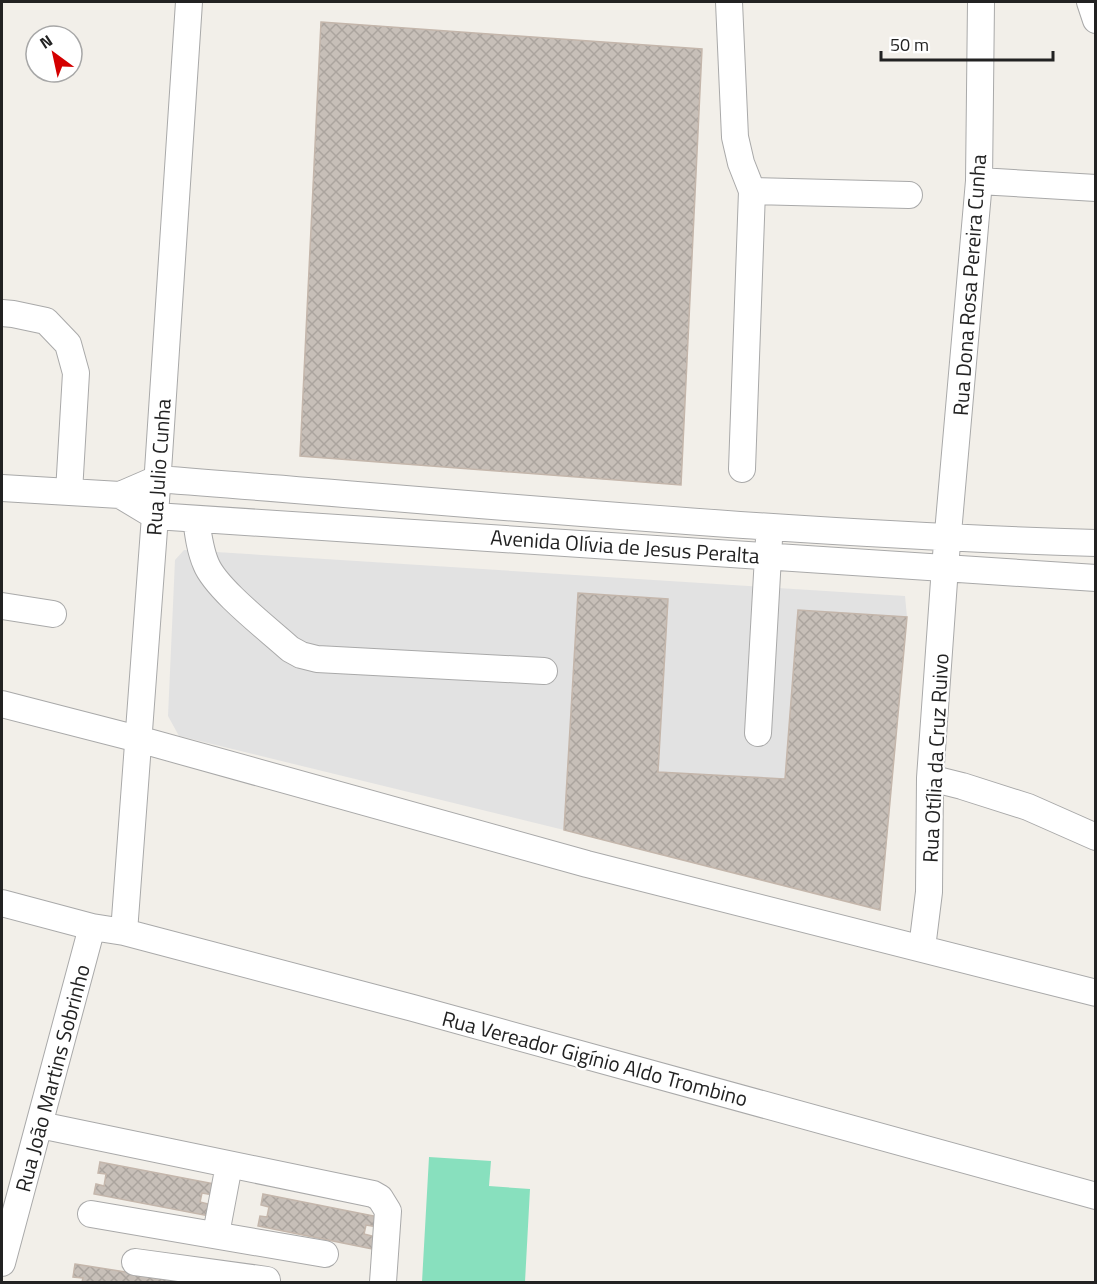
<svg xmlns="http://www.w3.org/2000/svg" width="1097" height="1284" font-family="'Titillium Web',sans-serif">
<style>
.pitch{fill:#88e0be}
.parking{fill:#e2e2e2}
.building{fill:url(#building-cross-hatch);stroke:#c4b6ab;stroke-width:1.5}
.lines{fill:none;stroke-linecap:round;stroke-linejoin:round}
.minor-casing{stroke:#a9a9a9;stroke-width:28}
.minor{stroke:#fff;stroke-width:26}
.labels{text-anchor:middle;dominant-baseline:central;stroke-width:4.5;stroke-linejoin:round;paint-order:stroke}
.street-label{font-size:21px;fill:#222;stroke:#fff}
</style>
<defs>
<pattern id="building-cross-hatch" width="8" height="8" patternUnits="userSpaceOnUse" patternTransform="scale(1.5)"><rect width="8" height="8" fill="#c7bfb8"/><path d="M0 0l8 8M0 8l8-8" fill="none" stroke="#aba49e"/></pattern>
</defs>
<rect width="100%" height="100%" fill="#f2efe9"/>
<!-- pitch -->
<path class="pitch" d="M 429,1157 L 491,1161 L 489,1186 L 530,1189 L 525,1282 L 422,1282 Z"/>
<!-- parking -->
<path class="parking" d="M 184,550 L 905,596 L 907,617 L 798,610 L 785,779 L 658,772 L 668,599 L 578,593 L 564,830 L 179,736 L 168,716 L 175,560 Z"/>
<!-- building -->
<path class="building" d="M 321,22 L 702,49 L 681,485 L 300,456 Z
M 578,593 L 668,599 L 658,772 L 785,779 L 798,610 L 907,617 L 880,910 L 564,830 Z
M 100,1162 L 215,1184 L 213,1195 L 202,1193 L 200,1202 L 212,1205 L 209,1216 L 94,1194 L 96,1184 L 104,1186 L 106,1174 L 98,1173 Z
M 263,1194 L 379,1217 L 377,1227 L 366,1225 L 364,1234 L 376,1237 L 373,1249 L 258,1226 L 260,1216 L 267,1217 L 269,1207 L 261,1205 Z
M 75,1264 L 189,1282 L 82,1282 L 83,1278 L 73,1277 Z"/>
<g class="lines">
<defs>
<path id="minor" d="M 729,2 L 735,137 L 741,163 L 752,191 L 742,469
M 1090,2 L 1096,20
M 979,181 L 1096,188
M 752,191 L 909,195
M 2,313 L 13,314 L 46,321 L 68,344 L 76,373 L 69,492
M 2,488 L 120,495 L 155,516 L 1096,578
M 120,495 L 157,479 C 470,503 782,534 1096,543
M 196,519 C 198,534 200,550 206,564 C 216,589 268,629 290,649 L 301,655 L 317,659 L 544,671
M 2,606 L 53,614
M 2,704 L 138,739 L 587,864 L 1096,993
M 758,733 L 769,539
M 930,778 L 962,786 L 1028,807 L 1096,837
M 2,903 L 92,927 L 124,932 L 413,1008 L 1096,1196
M 124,932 L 155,516 L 189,2
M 922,948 L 929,892 L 930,778 L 945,567 L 979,181 L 981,2
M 40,1125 L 373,1194 L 380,1198 L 388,1211 L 383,1282
M 91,1214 L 325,1254
M 216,1234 L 229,1165
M 135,1262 L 267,1280
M 2,1263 L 92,927"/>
</defs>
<!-- minor casing -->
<use href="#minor" class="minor-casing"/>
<!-- minor -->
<use href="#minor" class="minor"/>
</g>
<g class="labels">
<!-- street labels -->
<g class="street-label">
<text transform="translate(969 285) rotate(-86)">Rua Dona Rosa Pereira Cunha</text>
<text transform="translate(158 467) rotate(-86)">Rua Julio Cunha</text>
<text transform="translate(625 546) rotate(4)">Avenida Olívia de Jesus Peralta</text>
<text transform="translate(935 758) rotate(-87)">Rua Otília da Cruz Ruivo</text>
<text transform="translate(595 1058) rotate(15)">Rua Vereador Gigínio Aldo Trombino</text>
<text transform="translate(52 1078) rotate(-75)">Rua João Martins Sobrinho</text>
</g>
</g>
<!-- border -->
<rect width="1097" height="1284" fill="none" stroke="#222222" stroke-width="6"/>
<!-- north arrow -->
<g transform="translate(54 54) rotate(327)"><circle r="28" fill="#ffffff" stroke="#a7a7a7" stroke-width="1.5"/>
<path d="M0-4.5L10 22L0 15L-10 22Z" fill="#d40000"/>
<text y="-9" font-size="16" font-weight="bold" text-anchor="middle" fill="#222222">N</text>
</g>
<!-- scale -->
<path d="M881 51v9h172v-9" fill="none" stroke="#222222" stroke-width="3"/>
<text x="890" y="51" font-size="18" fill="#222222" stroke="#ffffff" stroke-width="4.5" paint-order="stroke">50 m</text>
</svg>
